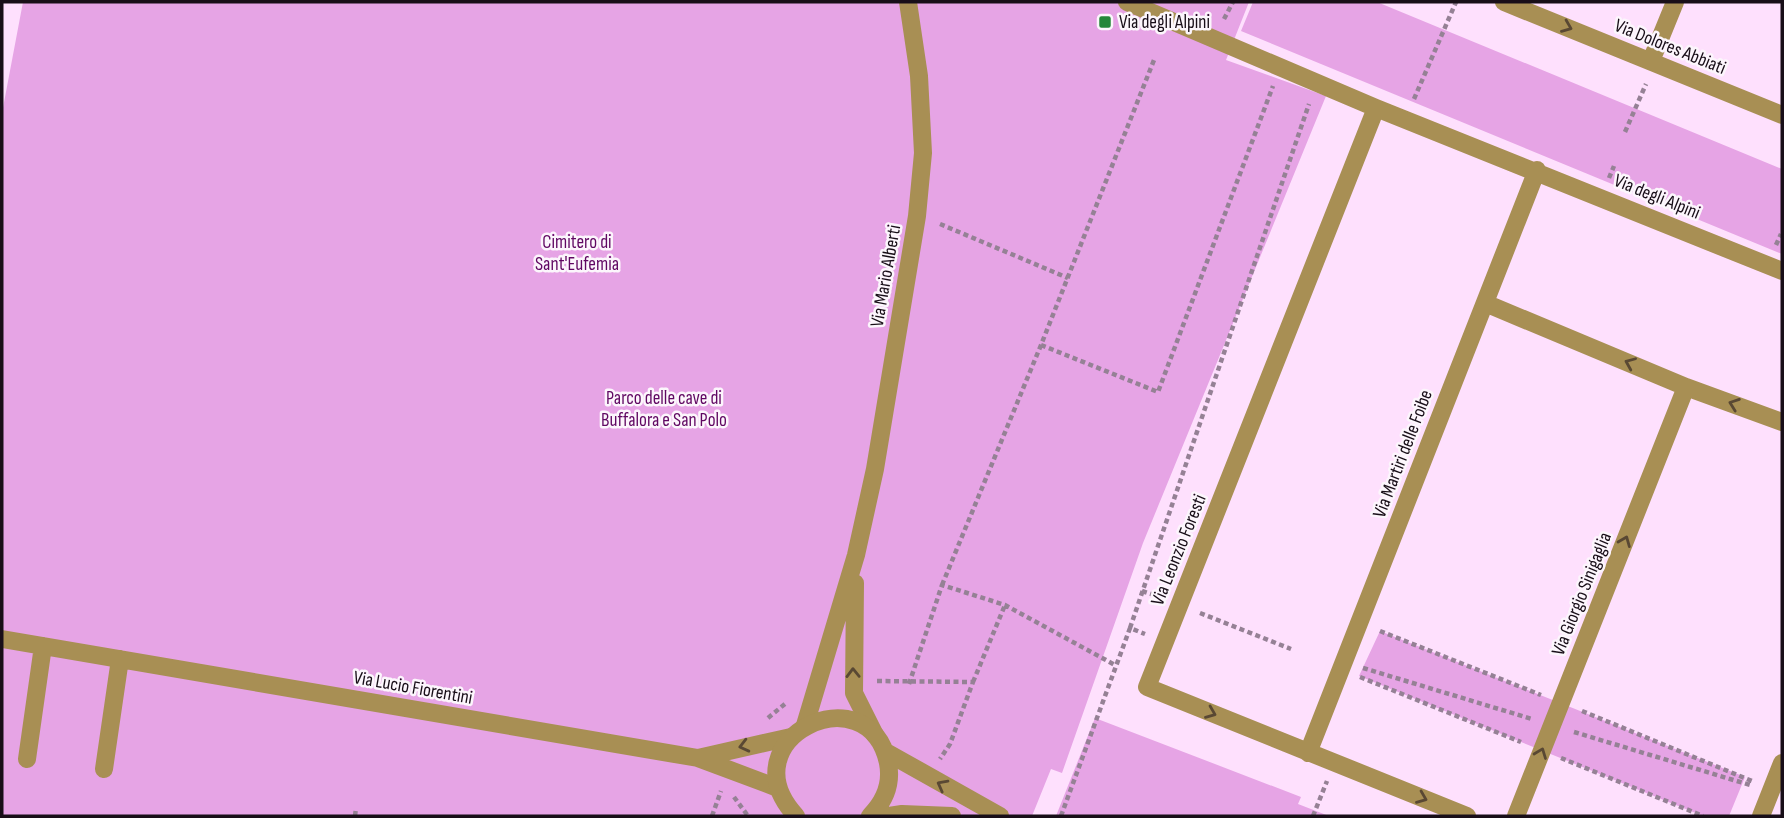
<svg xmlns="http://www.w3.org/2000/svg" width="1784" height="818" font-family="'Sofia Sans Condensed',sans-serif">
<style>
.green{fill:#e6a4e5}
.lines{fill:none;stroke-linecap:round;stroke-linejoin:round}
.path{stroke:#958195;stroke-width:4.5;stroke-dasharray:5 3.5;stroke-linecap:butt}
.minor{stroke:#a88f54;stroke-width:18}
.tertiary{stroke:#a88f54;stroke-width:18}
.oneway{stroke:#594833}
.poi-dot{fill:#248639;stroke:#fcf6fc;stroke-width:2.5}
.labels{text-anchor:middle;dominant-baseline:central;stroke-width:5;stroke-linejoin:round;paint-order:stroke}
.poi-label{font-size:19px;fill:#180e18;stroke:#fcf6fc;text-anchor:start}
.street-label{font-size:19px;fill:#180e18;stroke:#fcf6fc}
.park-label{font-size:19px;fill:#600762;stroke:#fcf6fc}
</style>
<rect width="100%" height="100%" fill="#fee0fd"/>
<!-- green -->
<path class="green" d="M 23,2 L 1249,2 L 1226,60 L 1326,96 L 1143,543 L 1062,773 L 1051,769 L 1032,816 L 2,816 L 2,113 Z
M 1253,2 L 1377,2 L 1782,169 L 1782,254 L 1241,31 Z
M 1380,631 L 1745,777 L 1729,816 L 1703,816 L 1359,676 Z
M 1095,718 L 1301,797 L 1298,804 L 1329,816 L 1056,816 Z"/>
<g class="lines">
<!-- path -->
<path class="path" d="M 1224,19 L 1233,2
M 1414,99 L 1456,2
M 1625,132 L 1646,84
M 1609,178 L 1614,166
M 940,224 L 1068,278
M 1776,245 L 1781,234
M 1041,345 L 1158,392 L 1273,86
M 942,585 L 1041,345 L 1154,60
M 1142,591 L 1160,597
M 1200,613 L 1291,649
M 1130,628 L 1309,104
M 1380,631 L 1541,695
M 1363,668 L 1532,719
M 1360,677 L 1521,742
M 877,681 L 973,682 L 950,744 L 940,759
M 973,682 L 1005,605
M 909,684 L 942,585 L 1005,605 L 1115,665
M 1582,711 L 1752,781
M 768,718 L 786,703
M 1574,732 L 1750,785
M 1561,758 L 1703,816
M 734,797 L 748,816
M 355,816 L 356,808
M 712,816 L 721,791
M 1061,816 L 1130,628 L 1145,634
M 1313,816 L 1327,781"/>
<!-- minor -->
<path class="minor" d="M 1127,2 L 1376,108 L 1782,271
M 1504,2 L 1782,115
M 1651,61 L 1675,2
M 1376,108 L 1147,687 L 1467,816
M 1485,303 L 1686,387 L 1516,816
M 1686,387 L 1782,422
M 855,583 L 854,693 L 875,735
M 2,639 L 698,758 L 778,788
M 805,725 L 856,555 L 875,469 L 917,216 L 923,153 L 919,76 L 908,2
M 1308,753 L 1537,170
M 698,758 L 791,737
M 27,759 L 43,646
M 104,769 L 120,659
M 1761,816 L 1782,763"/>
<!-- tertiary -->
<path class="tertiary" d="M 886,752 L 1000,816
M 796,816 C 725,739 868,670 888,763 C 892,784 884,802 870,816
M 889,816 L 902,814 L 952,816"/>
</g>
<!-- one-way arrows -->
<defs><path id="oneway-chevron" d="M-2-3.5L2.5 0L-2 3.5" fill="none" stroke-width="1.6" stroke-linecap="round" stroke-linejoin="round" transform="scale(1.75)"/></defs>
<g class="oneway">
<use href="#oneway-chevron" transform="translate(1567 27) rotate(22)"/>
<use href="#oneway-chevron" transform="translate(1630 363) rotate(-157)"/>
<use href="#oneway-chevron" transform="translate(1734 404) rotate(-160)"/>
<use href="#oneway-chevron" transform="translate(1625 541) rotate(-68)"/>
<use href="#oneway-chevron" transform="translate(853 673) rotate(-91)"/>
<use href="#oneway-chevron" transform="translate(1211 713) rotate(22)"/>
<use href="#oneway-chevron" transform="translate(744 746) rotate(166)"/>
<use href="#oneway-chevron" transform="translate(1541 753) rotate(-69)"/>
<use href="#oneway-chevron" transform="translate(942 785) rotate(-152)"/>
<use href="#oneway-chevron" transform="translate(1422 798) rotate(22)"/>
</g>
<!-- markers -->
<rect class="poi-dot" x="1098" y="15" width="14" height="14" rx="3.5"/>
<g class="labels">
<!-- poi labels -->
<g class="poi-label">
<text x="1119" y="22">Via degli Alpini</text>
</g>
<!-- street labels -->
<g class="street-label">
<text transform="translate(1670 47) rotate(22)">Via Dolores Abbiati</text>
<text transform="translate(1657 197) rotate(22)">Via degli Alpini</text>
<text transform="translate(886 276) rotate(-80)">Via Mario Alberti</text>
<text transform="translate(1403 454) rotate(-69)">Via Martiri delle Foibe</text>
<text transform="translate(1179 550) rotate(-68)">Via Leonzio Foresti</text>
<text transform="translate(1582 594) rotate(-68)">Via Giorgio Sinigaglia</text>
<text transform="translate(413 688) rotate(10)">Via Lucio Fiorentini</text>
</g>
<!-- park labels -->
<g class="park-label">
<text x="577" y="242">Cimitero di<tspan x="577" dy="22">Sant'Eufemia</tspan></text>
<text x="664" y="398">Parco delle cave di<tspan x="664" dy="22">Buffalora e San Polo</tspan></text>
</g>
</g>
<!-- border -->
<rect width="1784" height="818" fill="none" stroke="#180e18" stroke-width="7"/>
</svg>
